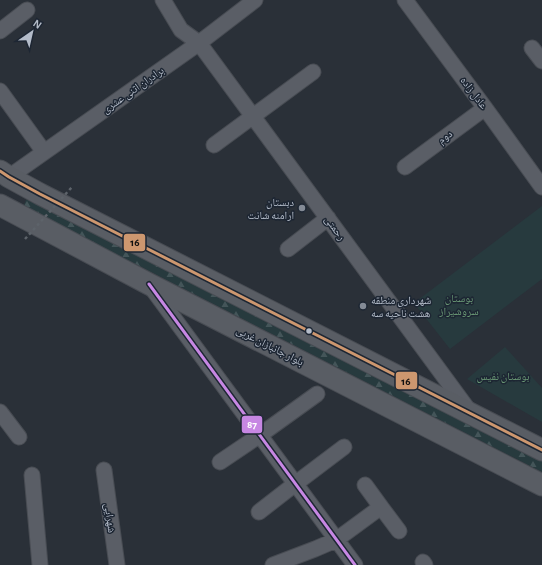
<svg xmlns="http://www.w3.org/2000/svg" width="542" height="565" font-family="'Alegreya Sans','Noto Naskh Arabic',sans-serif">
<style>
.forest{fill:url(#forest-firs)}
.green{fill:#273a3e}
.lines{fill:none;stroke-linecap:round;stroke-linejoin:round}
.street-casing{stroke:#484c53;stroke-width:17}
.secondary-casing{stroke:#484c53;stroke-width:23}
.street{stroke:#5a5e66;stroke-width:15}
.secondary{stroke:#595d64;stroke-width:21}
.path-bridge{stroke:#5d636a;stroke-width:2.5;stroke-dasharray:3 3;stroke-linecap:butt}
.bus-1-casing{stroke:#1d2633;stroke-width:6}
.bus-2-casing{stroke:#1d2633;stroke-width:6}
.bus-1{stroke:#cd976f;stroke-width:3}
.bus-2{stroke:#c787e3;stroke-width:3}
.poi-dot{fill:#848b96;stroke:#1d2633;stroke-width:1.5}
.bus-dot{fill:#b4bcc9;stroke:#1d2633;stroke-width:1.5}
.labels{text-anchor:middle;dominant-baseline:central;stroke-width:3;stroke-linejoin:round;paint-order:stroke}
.street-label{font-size:11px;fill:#b4bcc9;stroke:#1d2633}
.poi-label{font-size:11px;fill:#b4bcc9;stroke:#1d2633;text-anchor:end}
.park-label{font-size:11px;fill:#6b9a76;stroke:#1d2633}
.line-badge{stroke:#1d2633;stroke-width:1.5}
.badge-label{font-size:11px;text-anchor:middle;font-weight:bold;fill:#fff}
.pale-badge-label{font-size:11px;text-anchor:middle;font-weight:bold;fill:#111}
</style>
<defs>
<pattern id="forest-firs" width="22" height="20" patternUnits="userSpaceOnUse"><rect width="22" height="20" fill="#273a3e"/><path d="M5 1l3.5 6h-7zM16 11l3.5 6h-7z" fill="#445559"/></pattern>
</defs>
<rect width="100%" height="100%" fill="#2a3038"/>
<!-- forest -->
<path class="forest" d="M 32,199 L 542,460 L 542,472 L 28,209 L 24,205 L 26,200 Z"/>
<!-- green -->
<path class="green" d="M 542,206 L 542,279 L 450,349 L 414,303 Z
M 505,347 L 542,388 L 542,422 L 467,379 Z"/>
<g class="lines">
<defs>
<path id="street" d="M 163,0 L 181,30 L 199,43 L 470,412
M 405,0 L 485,108 L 542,187
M 0,31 L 27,10
M 532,48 L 542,61
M 0,91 L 44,152
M 214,145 L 313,72
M 405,167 L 485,108
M 9,177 L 199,43 L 255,0
M 288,249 L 328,218
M 151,287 L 355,565
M 0,412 L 19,437
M 220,462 L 260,435 L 317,394
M 104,470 L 117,565
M 32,475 L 40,565
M 381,507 L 399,531
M 259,512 L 295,484 L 344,447
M 423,562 L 425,565
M 273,565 L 315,549 L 336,540 L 381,507 L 365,485"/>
<path id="secondary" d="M 0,171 L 9,177 L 40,194 L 542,450
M 0,205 L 149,284 L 542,485"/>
</defs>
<!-- street casing -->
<use href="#street" class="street-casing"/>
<!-- secondary casing -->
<use href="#secondary" class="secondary-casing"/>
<!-- street -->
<use href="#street" class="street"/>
<!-- secondary -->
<use href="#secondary" class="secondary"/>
<!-- path-bridge -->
<path class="path-bridge" d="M 25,239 L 72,187"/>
<defs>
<path id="bus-1" d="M 0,171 L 9,177 L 40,194 L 542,450"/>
<path id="bus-2" d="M 149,284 L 355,565"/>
</defs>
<!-- bus-1 casing -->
<use href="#bus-1" class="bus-1-casing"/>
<!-- bus-2 casing -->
<use href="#bus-2" class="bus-2-casing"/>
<!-- bus-1 -->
<use href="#bus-1" class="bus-1"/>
<!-- bus-2 -->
<use href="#bus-2" class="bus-2"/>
</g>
<!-- markers -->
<g class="poi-dot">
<circle cx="302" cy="208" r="4"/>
<circle cx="363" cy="306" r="4"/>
</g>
<circle class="bus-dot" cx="309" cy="331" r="3.5"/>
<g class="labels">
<!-- street labels -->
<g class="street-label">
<text transform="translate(133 90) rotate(-35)">برادران اثنی عشری</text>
<text transform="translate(474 93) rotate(53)">عادل زاده</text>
<text transform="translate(445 137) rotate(-36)">دوم</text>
<text transform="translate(335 228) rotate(54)">رحمتی</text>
<text transform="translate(270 346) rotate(27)">بلوار جانبازان غربی</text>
<text transform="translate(110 518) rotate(82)">شهرایی</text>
</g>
<!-- poi labels -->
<g class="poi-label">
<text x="294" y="202">دبستان<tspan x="294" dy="13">ارامنه شانت</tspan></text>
<text x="371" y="300" text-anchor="start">شهرداری منطقه<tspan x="371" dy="13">هشت ناحیه سه</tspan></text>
</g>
<!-- park labels -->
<g class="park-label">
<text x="459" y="298">بوستان<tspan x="459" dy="13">سروشیراز</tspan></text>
<text x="503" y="376">بوستان نفیس</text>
</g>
</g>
<g class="line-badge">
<rect x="123" y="233" width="23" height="19" rx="4" fill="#cd976f"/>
<rect x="395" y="371" width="23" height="19" rx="4" fill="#cd976f"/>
<rect x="241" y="415" width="22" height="19" rx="4" fill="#c787e3"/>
</g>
<g class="badge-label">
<text x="252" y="428">87</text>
</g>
<g class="pale-badge-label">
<text x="135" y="246">16</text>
<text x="406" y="385">16</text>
</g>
<!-- north arrow -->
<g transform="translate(32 32) rotate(34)" stroke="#1d2633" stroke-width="3" paint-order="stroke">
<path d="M0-3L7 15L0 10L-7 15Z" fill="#b4bcc9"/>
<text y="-6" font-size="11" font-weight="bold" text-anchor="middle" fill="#b4bcc9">N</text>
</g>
</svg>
